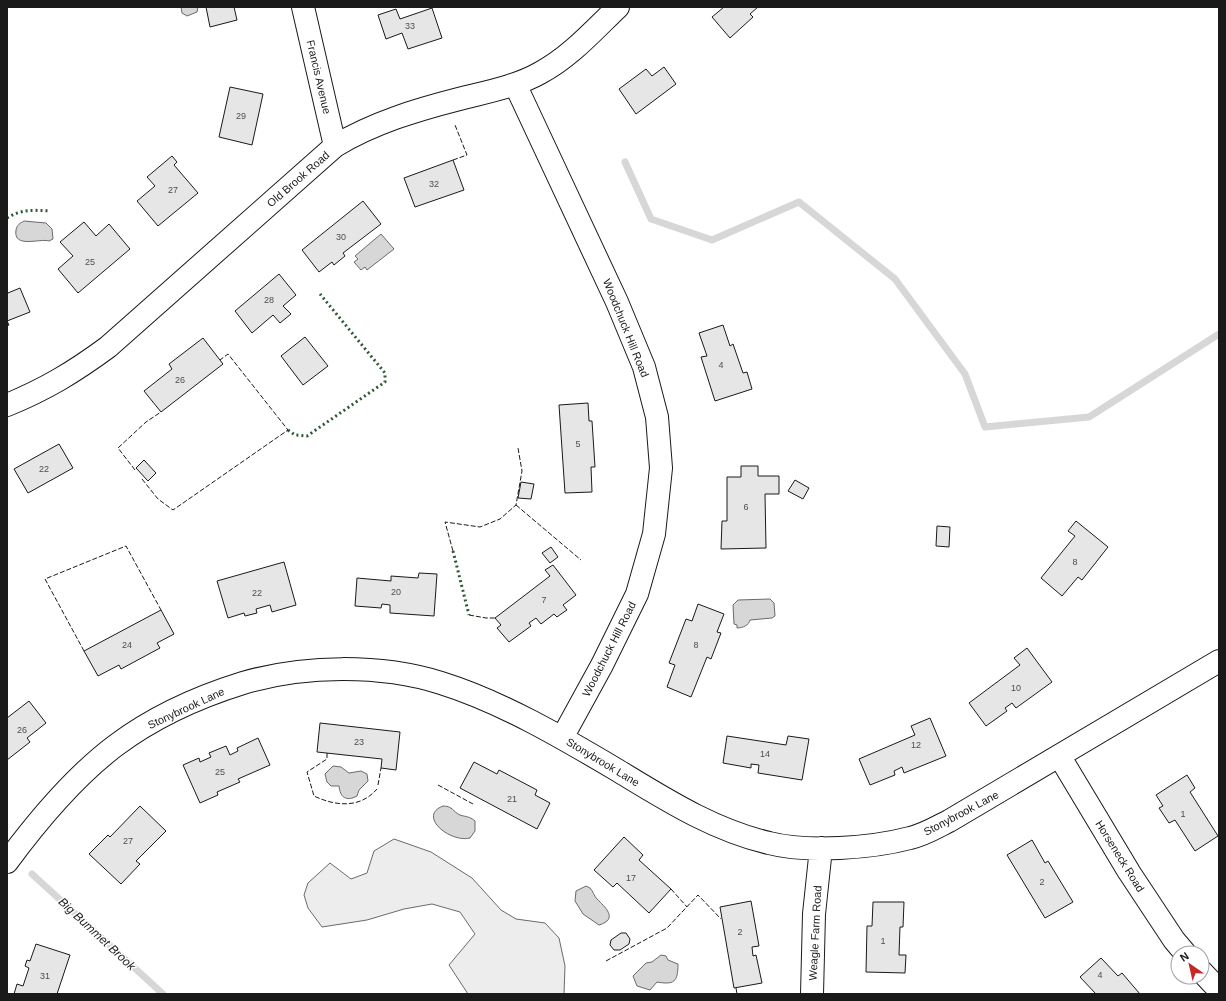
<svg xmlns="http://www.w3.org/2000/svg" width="1226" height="1001" font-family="Arial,sans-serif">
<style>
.built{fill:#ededed;stroke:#6a6a6a}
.water{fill:#d7d7d7;stroke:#6a6a6a}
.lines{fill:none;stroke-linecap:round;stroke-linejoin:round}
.stream{stroke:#d7d7d7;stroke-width:7}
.building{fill:#e6e6e6;stroke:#1a1a1a}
.minor-casing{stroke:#1a1a1a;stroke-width:24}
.minor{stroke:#fff;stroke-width:22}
.hedge{stroke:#2b5a34;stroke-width:3;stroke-dasharray:2 3;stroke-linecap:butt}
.fence{stroke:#1a1a1a;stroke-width:1;stroke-dasharray:5 2;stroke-linecap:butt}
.labels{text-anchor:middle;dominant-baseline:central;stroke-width:3;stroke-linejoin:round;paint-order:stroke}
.number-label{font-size:9px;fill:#4d4d4d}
.street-label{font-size:11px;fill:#1a1a1a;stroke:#fff}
.water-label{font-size:12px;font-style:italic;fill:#1a1a1a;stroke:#fff}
</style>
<rect width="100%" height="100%" fill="#fff"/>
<!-- built -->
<path class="built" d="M 394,839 L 431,852 L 472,878 L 501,910 L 516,919 L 545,923 L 559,938 L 565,966 L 564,994 L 468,994 L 449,965 L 475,934 L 460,912 L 432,904 L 404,909 L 367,920 L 322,927 L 308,908 L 304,895 L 308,883 L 330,863 L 351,879 L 367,873 L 374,851 Z"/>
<!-- water -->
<path class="water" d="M 181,7 L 198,7 L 197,12 L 187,16 L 182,13 Z
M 24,221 L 46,223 L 52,229 L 53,239 L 49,241 C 40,238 13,249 16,230 C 17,225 20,223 24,221 Z
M 381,234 L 394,249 L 367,270 L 365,267 L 361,270 L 354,262 L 358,259 L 355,256 Z
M 770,599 L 774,603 L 775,616 L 772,618 L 750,620 C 749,625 743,628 737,628 L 737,625 L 734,624 L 733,605 L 738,600 Z
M 333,766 L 341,767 L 349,773 L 361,771 L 367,774 L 368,781 L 359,790 L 357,796 C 346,802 340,797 339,786 L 331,786 L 327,782 L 325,774 Z
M 443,806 C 453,806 453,812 460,815 C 466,817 469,816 475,821 L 475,831 L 470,838 C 450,843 417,816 443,806 Z
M 586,886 L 590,888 C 593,891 594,896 597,899 C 605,907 619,919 599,925 L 583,914 L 575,901 L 576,891 Z
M 661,955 L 666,956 L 668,960 L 678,964 C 678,982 674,985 657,982 L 650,990 L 637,986 L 633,976 L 646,963 L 652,962 Z"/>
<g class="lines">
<!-- stream -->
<path class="stream" d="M 625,162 L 651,219 L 712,240 L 799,202 L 895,279 L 965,374 L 985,427 L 1089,417 L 1219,334
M 32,874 L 163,994"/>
</g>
<!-- building -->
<path class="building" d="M 206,7 L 234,7 L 237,20 L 210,27 Z
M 724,7 L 758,7 L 750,14 L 753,17 L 730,38 L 712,17 Z
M 432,8 L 442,38 L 408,49 L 402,33 L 386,39 L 378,15 L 396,9 L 400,19 Z
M 664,67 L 676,84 L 636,114 L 619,89 L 646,69 L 652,76 Z
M 230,87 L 263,94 L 252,145 L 219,137 Z
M 172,156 L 177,162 L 174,165 L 198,193 L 158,226 L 137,201 L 155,186 L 147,177 Z
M 453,160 L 464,190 L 415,207 L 404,178 Z
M 363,201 L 381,224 L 343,253 L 345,256 L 334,265 L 332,262 L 319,272 L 302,250 Z
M 84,222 L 96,236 L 109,224 L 130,249 L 78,293 L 58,269 L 73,256 L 60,242 Z
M 279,274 L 296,295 L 283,306 L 291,314 L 280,323 L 273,315 L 252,333 L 235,311 Z
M 20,288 L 30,312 L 7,321 L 9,325 L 7,326 L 7,291 L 8,293 Z
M 723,325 L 730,346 L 733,344 L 743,373 L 747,372 L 752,389 L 715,401 L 701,357 L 707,356 L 699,333 Z
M 305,337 L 328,366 L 303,385 L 281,356 Z
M 203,338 L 223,364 L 161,412 L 144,391 L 172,369 L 169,364 Z
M 588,403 L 589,421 L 592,421 L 595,467 L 591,467 L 592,492 L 565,493 L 559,405 Z
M 59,444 L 73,468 L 28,493 L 14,469 Z
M 144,460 L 156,473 L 148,481 L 136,468 Z
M 741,466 L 758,466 L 758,476 L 779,476 L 779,494 L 765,494 L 766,548 L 721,549 L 722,521 L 727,521 L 727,477 L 741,477 Z
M 795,480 L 809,488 L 803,499 L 788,491 Z
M 521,482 L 534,484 L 531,499 L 518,498 Z
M 1076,521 L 1108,547 L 1082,580 L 1078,577 L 1062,596 L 1041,578 L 1075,536 L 1068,531 Z
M 937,526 L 950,527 L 949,547 L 936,546 Z
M 551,547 L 558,557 L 550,563 L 542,553 Z
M 284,562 L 296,605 L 272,612 L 270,605 L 256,609 L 257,613 L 245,616 L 244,613 L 228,618 L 217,581 Z
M 553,565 L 576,595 L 563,605 L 567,610 L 561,614 L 557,617 L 554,614 L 541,624 L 536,618 L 529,623 L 531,626 L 509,642 L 497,628 L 501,625 L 495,618 L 550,576 L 545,570 Z
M 419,573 L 437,574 L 434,616 L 390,613 L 390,605 L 382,604 L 381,608 L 355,606 L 357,578 L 391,581 L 391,576 L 418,578 Z
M 698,604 L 724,614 L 717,632 L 721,633 L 711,659 L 707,657 L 691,697 L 667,687 L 675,665 L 669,663 L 686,619 L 692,621 Z
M 161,610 L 174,634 L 157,643 L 160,648 L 121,669 L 119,665 L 98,676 L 84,651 Z
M 1027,648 L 1052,682 L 1016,708 L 1012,703 L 1005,708 L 1007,711 L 986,726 L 969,703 L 1020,665 L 1014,658 Z
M 29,701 L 46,723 L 27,738 L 30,742 L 7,760 L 7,718 Z
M 930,718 L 946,756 L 904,773 L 902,767 L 894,771 L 895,775 L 870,785 L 859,759 L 915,735 L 911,726 Z
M 320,723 L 400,732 L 396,770 L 381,768 L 382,759 L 317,752 Z
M 727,736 L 786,745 L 788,736 L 809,739 L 802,780 L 758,773 L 759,765 L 751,764 L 751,768 L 723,763 Z
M 258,738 L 270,765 L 238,779 L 240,782 L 217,792 L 218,795 L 200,803 L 183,765 L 199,758 L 200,762 L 211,757 L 209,753 L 226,746 L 230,755 L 238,751 L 237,748 Z
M 474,762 L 497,774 L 499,770 L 537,790 L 535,795 L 550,803 L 537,829 L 460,788 Z
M 1187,775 L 1195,788 L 1190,792 L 1218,836 L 1195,851 L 1175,820 L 1169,823 L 1159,808 L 1163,806 L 1156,795 Z
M 140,806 L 166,831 L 136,861 L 140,864 L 121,884 L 89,854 L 108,835 L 110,837 Z
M 624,837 L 643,855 L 639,860 L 671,889 L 649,913 L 617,883 L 613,887 L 594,870 Z
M 1032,840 L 1045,863 L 1048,861 L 1073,902 L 1045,918 L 1007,855 Z
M 751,901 L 759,946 L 752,947 L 753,956 L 756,955 L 762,983 L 734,988 L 720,907 Z
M 873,902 L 904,902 L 903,927 L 900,927 L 899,955 L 906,955 L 905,973 L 866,972 L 867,926 L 872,926 Z
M 621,933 L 626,933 L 630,939 L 629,944 L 620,950 L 614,950 L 610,945 L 611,940 Z
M 36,944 L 70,955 L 57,994 L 14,994 L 17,984 L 23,986 L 29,968 L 25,966 L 27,960 L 30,961 Z
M 1101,958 L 1118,976 L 1122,973 L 1140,994 L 1096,994 L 1080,977 Z"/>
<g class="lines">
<defs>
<path id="minor" d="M 303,7 L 335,146
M 515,84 L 617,302 L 644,367 L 657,417 L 661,468 L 654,534 L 637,594 L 602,665 L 562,738
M 7,405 C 46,389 74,372 108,347 L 335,146 C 373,123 416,110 459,99 C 486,92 515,87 540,73 C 570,57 593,31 618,7
M 1060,757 L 1129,872 L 1174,940 L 1185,953
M 7,862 C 38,820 74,777 115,746 C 152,718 198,697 243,683 C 304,665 380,664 441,683 C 502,702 563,738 617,770 C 665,799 713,830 769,843 C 807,853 872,848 910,838 C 924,835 937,827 949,821 L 1219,661
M 1202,972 L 1219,990
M 812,994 L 814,914 L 821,848"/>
</defs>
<!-- minor casing -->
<use href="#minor" class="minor-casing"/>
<!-- minor -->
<use href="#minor" class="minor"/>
<!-- hedge -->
<path class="hedge" d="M 7,218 C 21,209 34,210 50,211
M 288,430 L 295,435 L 307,436 L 385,382 L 385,373 L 320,294
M 453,551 L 469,615"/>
<!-- fence -->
<path class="fence" d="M 453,160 L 467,155 L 455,125
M 135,470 L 118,448 L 146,422 L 161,412
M 142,479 L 158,499 L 173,510 L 288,430 L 228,354 L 220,360
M 516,505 L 581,560
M 453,551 L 445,522 L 480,527 L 500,519 L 516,505 L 522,471 L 518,448
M 469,615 L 486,618 L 495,618
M 84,651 L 45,579 L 126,546 L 161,610
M 327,753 L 327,759 L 307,772 L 314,796 C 335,806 360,809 377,789
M 378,785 L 381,768
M 438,785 L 473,804
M 671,889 L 687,907
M 606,961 L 667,928 L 698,895 L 721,919
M 736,988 L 737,994"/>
</g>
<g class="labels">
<!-- number labels -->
<g class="number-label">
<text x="410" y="26">33</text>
<text x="241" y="116">29</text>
<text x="434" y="184">32</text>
<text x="173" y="190">27</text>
<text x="341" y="237">30</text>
<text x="90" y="262">25</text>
<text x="269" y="300">28</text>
<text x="721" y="365">4</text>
<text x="180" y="380">26</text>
<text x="578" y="444">5</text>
<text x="44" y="469">22</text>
<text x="746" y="507">6</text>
<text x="1075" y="562">8</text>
<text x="396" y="592">20</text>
<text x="257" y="593">22</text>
<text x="544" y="600">7</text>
<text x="127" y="645">24</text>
<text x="696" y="645">8</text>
<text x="1016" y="688">10</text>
<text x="22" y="730">26</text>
<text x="359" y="742">23</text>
<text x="916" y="745">12</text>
<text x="765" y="754">14</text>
<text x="220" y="772">25</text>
<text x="512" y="799">21</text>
<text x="1183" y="814">1</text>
<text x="128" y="841">27</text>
<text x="631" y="878">17</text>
<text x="1042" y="882">2</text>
<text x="740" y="932">2</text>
<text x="883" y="941">1</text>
<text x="1100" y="975">4</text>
<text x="45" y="976">31</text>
</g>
<!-- street labels -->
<g class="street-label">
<text transform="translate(319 77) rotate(77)">Francis Avenue</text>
<text transform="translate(298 179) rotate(-41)">Old Brook Road</text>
<text transform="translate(626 328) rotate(68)">Woodchuck Hill Road</text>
<text transform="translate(609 649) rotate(-63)">Woodchuck Hill Road</text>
<text transform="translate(186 708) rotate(-25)">Stonybrook Lane</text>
<text transform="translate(603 762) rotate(31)">Stonybrook Lane</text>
<text transform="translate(961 813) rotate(-28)">Stonybrook Lane</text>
<text transform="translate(1120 856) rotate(58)">Horseneck Road</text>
<text transform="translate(815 933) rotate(-87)">Weagle Farm Road</text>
</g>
<!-- water labels -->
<g class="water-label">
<text transform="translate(97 934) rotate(43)">Big Bummet Brook</text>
</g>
</g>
<!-- border -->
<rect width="1226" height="1001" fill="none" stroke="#1a1a1a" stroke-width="16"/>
<!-- north arrow -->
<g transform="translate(1190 965) rotate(326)"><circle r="19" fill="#ffffff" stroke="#a3a3a3"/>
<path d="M0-3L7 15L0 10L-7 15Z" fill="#c62828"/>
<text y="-6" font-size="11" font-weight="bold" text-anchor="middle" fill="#1a1a1a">N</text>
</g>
</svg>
